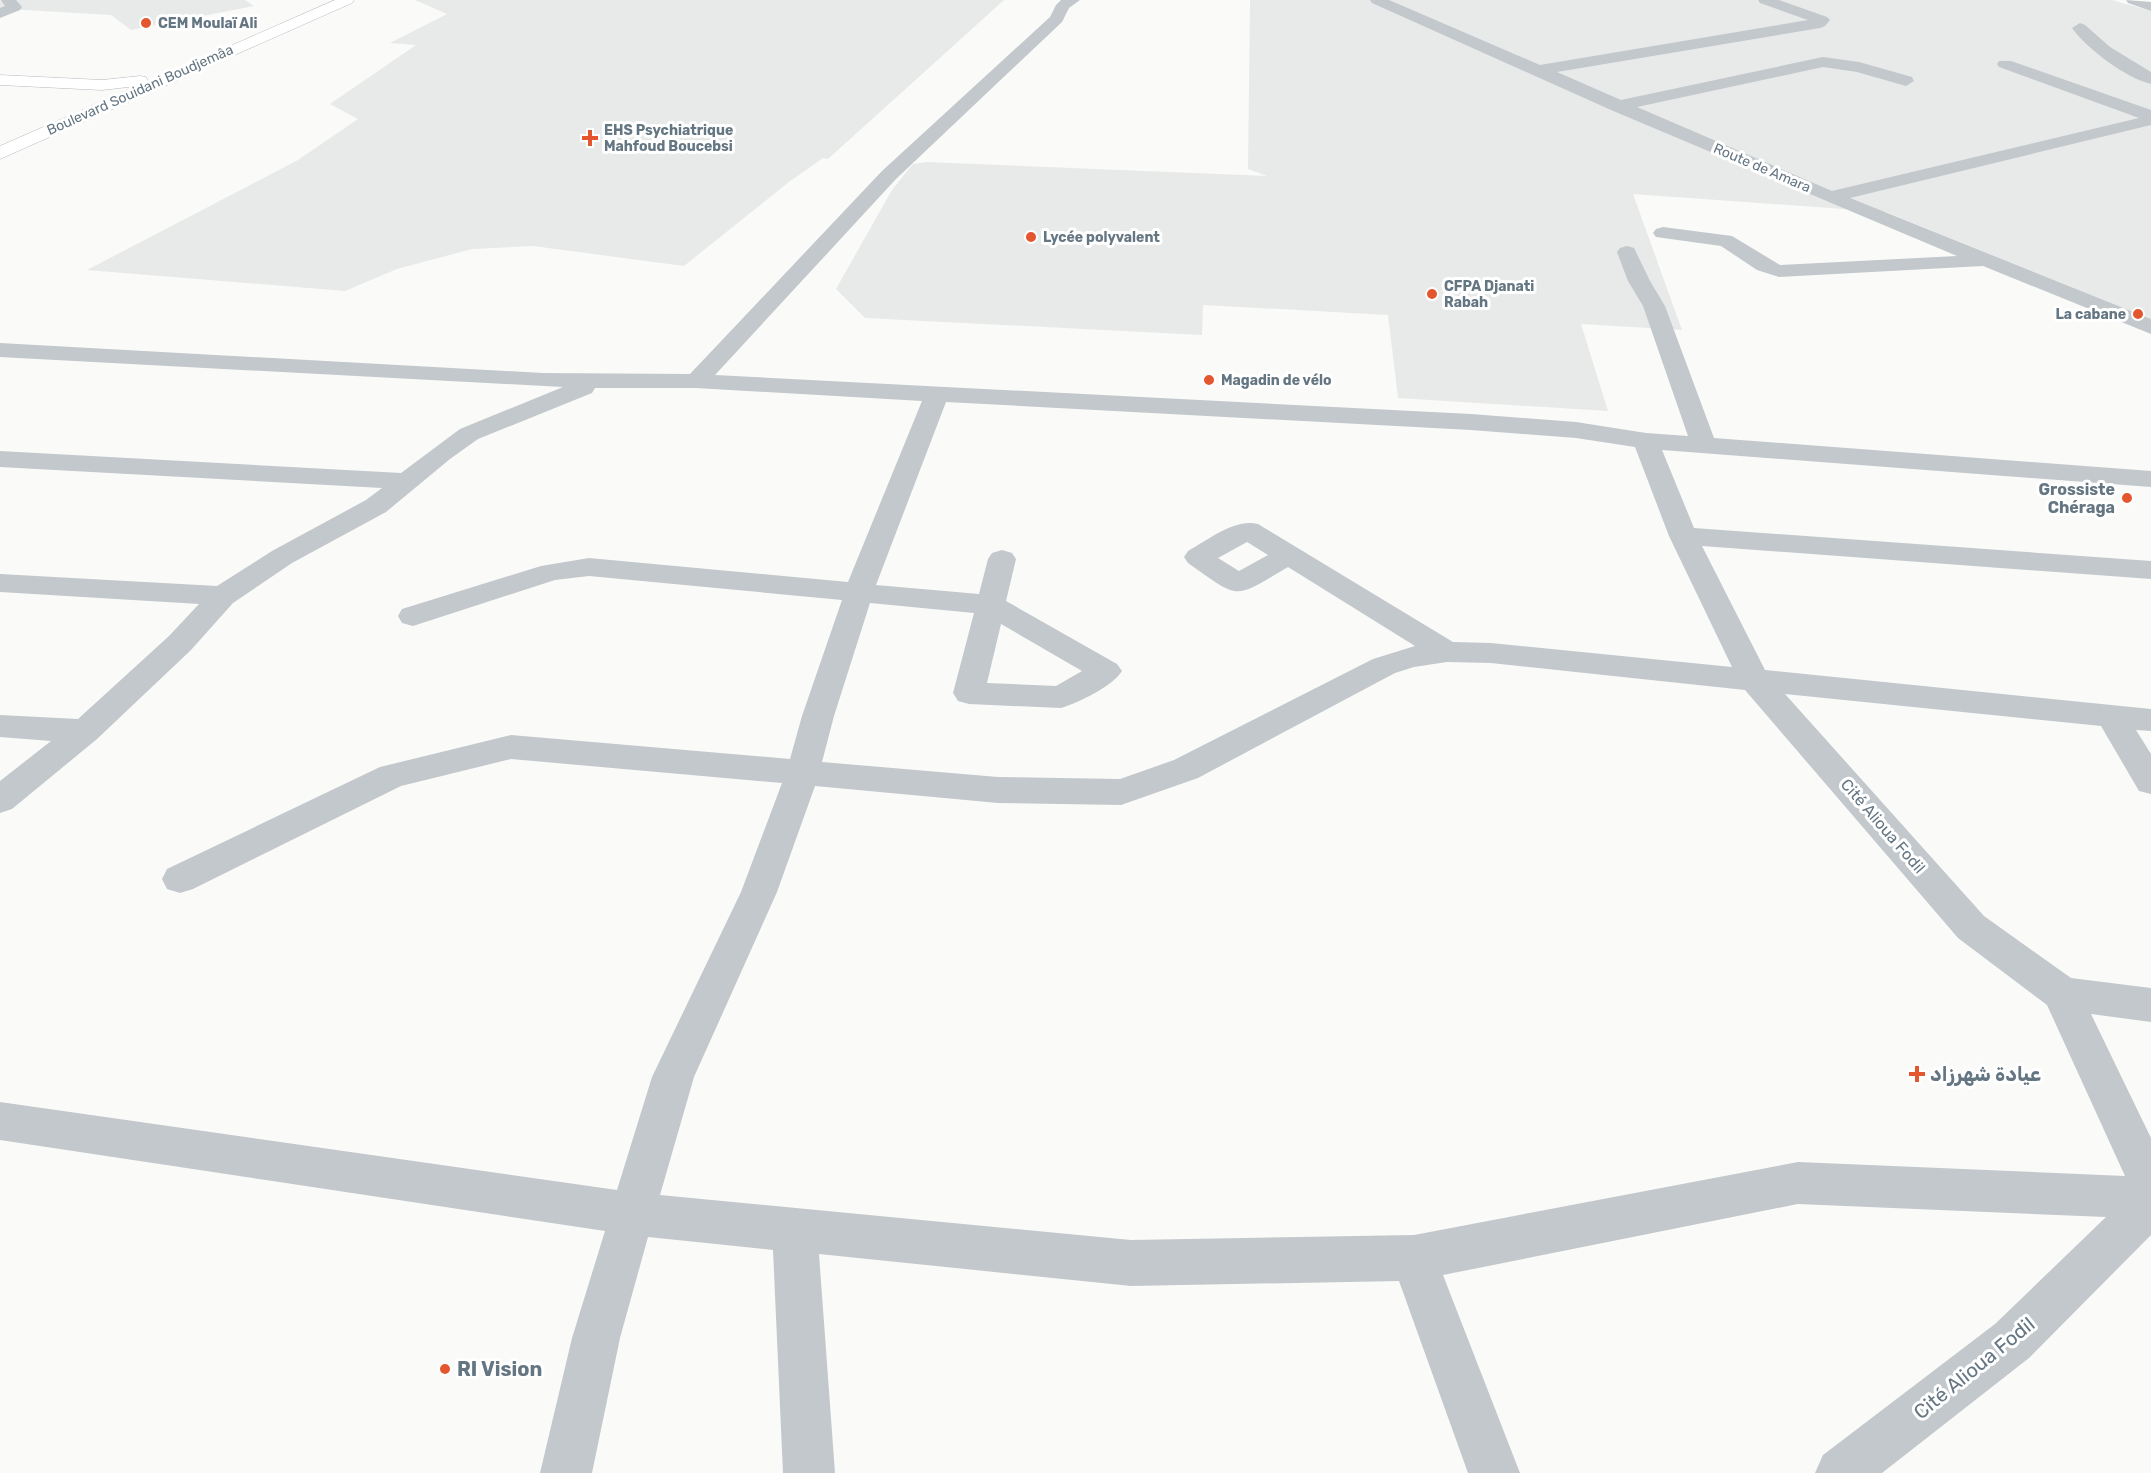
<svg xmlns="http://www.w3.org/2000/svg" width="2151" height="1473" font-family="Rubik,Cairo,sans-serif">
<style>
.built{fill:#e8e9e9}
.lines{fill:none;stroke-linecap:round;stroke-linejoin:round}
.major-casing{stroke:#b5babe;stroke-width:1}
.minor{fill:#c3c8cc;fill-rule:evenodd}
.major{fill:#fff;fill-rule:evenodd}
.poi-dot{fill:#e4572e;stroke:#fff;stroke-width:2}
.labels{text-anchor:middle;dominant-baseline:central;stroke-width:6;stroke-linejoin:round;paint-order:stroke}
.far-poi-label{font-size:14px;font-weight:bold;fill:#657683;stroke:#fff;text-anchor:start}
.far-street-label{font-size:14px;fill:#657683;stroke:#fff}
.poi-label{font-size:16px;font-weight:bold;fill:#657683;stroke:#fff;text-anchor:end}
.street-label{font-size:16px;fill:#657683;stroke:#fff}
.near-poi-label{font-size:20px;font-weight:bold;fill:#657683;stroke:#fff;text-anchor:start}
.near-street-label{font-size:20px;fill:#657683;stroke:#fff}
</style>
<rect width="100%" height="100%" fill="#fafaf8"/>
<!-- built -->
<path class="built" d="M 0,0 L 245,0 L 254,6 L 131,30 L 111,15 L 8,9 L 0,12 Z
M 415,0 L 1004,0 L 828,159 L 823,158 L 789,182 L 684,266 L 533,246 L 472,249 L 397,269 L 345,291 L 87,270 L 298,160 L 358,119 L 330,104 L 416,45 L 390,43 L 447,14 Z
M 1250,0 L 2112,0 L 2151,11 L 2151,319 L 1886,212 L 1633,194 L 1682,330 L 1581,324 L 1608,411 L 1398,398 L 1388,315 L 1203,305 L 1202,335 L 865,318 L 836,289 L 892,190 L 913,164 L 926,162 L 1267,176 L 1248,169 Z"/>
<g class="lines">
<defs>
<path id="major" d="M 335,0 L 354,0 L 352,3 L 0,159 L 0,146 L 137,86 L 102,90 L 0,85 L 0,75 L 102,80 L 140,76 L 146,77 L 148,82 Z"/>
</defs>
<!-- major casing -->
<use href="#major" class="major-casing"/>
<!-- minor -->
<path class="minor" d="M 1,0 L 16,0 L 22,7 L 20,10 L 0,18 L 0,8 L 5,6 Z
M 1061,0 L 1080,0 L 1069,8 L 1062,22 L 896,179 L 715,375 L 1471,414 L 1576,422 L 1646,433 L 1688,436 L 1643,306 L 1628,281 L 1617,252 L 1620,248 L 1627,246 L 1634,248 L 1650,281 L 1665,306 L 1714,438 L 2151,471 L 2151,487 L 1662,450 L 1694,528 L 2151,561 L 2151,579 L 1702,546 L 1765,670 L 2151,709 L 2151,731 L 2136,730 L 2151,754 L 2151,794 L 2139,791 L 2101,726 L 1785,694 L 1984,916 L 2071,978 L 2151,988 L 2151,1022 L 2091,1014 L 2151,1138 L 2151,1235 L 2029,1358 L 1882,1473 L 1815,1473 L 1823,1455 L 1995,1324 L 2106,1217 L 1798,1204 L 1443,1275 L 1520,1473 L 1468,1473 L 1399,1281 L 1131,1286 L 819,1254 L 835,1473 L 783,1473 L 773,1250 L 648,1237 L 620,1338 L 592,1473 L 540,1473 L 572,1338 L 605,1231 L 0,1140 L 0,1102 L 617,1190 L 652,1077 L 741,892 L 782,783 L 511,759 L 401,786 L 193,889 L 180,893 L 167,889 L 162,879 L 167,869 L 380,767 L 511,735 L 790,759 L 802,716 L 842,600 L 589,576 L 555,580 L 413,626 L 402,623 L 398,616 L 402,609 L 541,566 L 589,558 L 848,582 L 922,401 L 696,388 L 595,388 L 592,393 L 478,439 L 450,459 L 386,512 L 292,563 L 233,603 L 191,650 L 97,739 L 12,809 L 0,813 L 0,781 L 51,741 L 0,737 L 0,715 L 78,719 L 169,636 L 199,604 L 0,592 L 0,574 L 217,586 L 272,551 L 366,500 L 382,488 L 0,467 L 0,451 L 401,473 L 460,429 L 563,387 L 0,357 L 0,343 L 543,373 L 690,374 L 882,171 L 1050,17 L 1056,5 ZM 946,402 L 1471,430 L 1576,438 L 1635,447 L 1669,536 L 1732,667 L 1491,643 L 1453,642 L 1258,524 C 1235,518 1208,540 1188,551 L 1184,557 L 1188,563 C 1241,600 1232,600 1288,567 L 1415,646 L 1373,659 L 1174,760 L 1120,779 L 998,777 L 822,762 L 834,716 L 870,603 L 974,613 L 953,693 L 958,701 L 969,704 L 1061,708 C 1078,703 1113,686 1122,671 L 1117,664 L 1006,601 L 1016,559 L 1012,553 L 1002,550 L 992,553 L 988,559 L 979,594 L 876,585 ZM 1247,542 L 1268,555 L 1239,571 L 1218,558 ZM 1001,624 L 1082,671 L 1056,686 L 987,683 ZM 1447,662 L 1491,663 L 1745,690 L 1958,938 L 2047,1005 L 2125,1176 L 1798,1162 L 1414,1235 L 1131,1240 L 660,1195 L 694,1077 L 777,892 L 815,786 L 998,803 L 1121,805 L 1198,778 L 1395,673 L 1414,667 Z
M 1370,0 L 1389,0 L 1540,65 L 1808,20 L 1760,3 L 1758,0 L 1779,0 L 1827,17 L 1830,20 L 1825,26 L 1820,28 L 1557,72 L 1621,100 L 1823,57 L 1859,62 L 1912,77 L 1914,81 L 1906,86 L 1857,72 L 1823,67 L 1637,107 L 1832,191 L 2139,118 L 1999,67 L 1997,64 L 1999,61 L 2011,61 L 2151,110 L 2151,125 L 1850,198 L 2151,319 L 2151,334 L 1983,266 L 1779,277 L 1757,270 L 1721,246 L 1656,237 L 1653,233 L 1656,229 L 1663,227 L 1732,236 L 1780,265 L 1957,256 L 1611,110 L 1372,3 Z
M 2126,0 L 2151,2 L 2151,11 L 2128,3 Z
M 2080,23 L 2085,25 L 2110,47 L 2151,72 L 2151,84 C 2126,78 2087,49 2072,28 Z"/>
<!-- major -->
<use href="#major" class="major"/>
</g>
<!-- markers -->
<g class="poi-dot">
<circle cx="146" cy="23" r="6"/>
<path d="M587 129h6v6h6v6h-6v6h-6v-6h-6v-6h6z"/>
<circle cx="1031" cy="237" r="6"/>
<circle cx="1432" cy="294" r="6"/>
<circle cx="2138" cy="314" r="6"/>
<circle cx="1209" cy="380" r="6"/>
<circle cx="2127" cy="498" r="6"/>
<path d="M1914 1065h6v6h6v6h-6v6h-6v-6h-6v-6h6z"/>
<circle cx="445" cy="1369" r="6"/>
</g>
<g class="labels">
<!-- far-poi labels -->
<g class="far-poi-label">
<text x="158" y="23">CEM Moulaï Ali</text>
<text x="604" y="130">EHS Psychiatrique<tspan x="604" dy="16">Mahfoud Boucebsi</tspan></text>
<text x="1043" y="237">Lycée polyvalent</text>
<text x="1444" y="286">CFPA Djanati<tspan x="1444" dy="16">Rabah</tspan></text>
<text x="2126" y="314" text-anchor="end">La cabane</text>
<text x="1221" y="380">Magadin de vélo</text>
</g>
<!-- far-street labels -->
<g class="far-street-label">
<text transform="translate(140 90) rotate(-24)">Boulevard Souidani Boudjemâa</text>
<text transform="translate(1762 168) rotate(23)">Route de Amara</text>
</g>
<!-- poi labels -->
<g class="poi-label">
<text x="2115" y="489">Grossiste<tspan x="2115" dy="18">Chéraga</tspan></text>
</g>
<!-- street labels -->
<g class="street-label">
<text transform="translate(1883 826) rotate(49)">Cité Alioua Fodil</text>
</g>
<!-- near-poi labels -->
<g class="near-poi-label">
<text x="1930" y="1074">عيادة شهرزاد</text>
<text x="457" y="1369">RI Vision</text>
</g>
<!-- near-street labels -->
<g class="near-street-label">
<text transform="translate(1974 1368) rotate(-39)">Cité Alioua Fodil</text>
</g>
</g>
</svg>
